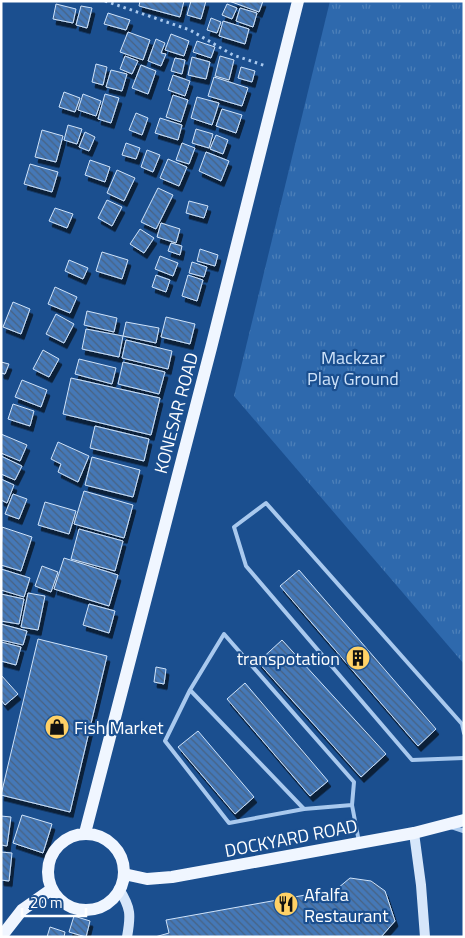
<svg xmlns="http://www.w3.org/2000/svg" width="465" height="938" font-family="'Titillium Web',sans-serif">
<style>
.park{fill:url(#park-tufts)}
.building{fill:url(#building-back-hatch);stroke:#cfe3fa;filter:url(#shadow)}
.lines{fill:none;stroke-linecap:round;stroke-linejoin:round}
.path{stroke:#a9c9ee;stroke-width:3;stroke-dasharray:2.5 4;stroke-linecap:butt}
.service{stroke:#a9c9ee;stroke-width:4}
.minor{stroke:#a9c9ee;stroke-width:5}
.secondary{stroke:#d6e6fa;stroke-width:10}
.primary{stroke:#f0f6ff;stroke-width:12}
.labels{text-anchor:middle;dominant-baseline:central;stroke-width:4.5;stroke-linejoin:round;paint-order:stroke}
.park-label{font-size:18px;fill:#cfe3fa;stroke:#1b4f8f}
.street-label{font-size:18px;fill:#fff;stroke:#1b4f8f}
.poi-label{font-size:18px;fill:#fff;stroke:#1b4f8f;text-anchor:start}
</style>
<defs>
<pattern id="park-tufts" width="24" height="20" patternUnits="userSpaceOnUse" patternTransform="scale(1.25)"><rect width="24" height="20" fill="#2e69ad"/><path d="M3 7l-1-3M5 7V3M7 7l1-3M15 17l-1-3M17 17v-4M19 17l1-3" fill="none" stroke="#4d80b9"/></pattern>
<pattern id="building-back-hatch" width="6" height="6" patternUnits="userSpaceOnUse" patternTransform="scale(1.25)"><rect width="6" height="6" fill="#4478b7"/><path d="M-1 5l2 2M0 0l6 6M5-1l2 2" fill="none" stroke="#486282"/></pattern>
<filter id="shadow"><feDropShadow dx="3" dy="5.5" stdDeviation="0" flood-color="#0009"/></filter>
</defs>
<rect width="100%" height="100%" fill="#1b4f8f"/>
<!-- park -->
<path class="park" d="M 330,1 L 464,1 L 464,664 L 234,396 Z"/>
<!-- building -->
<path class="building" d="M 140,1 L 184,1 L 180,17 L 139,6 Z
M 191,1 L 206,1 L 201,19 L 187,15 Z
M 229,1 L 263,1 L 259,12 Z
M 56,4 L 76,9 L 73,23 L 53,19 Z
M 227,4 L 237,8 L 232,19 L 222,15 Z
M 81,6 L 92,8 L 87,28 L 76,25 Z
M 240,8 L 257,13 L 253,27 L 236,21 Z
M 108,13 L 130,20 L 126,30 L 104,24 Z
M 211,18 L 221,22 L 217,33 L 207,30 Z
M 223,21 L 249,29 L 245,44 L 219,36 Z
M 128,32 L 150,40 L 143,60 L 120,52 Z
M 171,34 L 189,41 L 184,56 L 165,50 Z
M 156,39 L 165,43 L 161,53 L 166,54 L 161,66 L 148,61 Z
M 197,41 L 215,47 L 211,58 L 193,52 Z
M 125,56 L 138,61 L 132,74 L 120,69 Z
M 220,56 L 234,60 L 229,80 L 215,76 Z
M 192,57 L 210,62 L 206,79 L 188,75 Z
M 175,58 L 185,60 L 182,74 L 171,71 Z
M 96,64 L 107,67 L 103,85 L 92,82 Z
M 141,65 L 156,71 L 148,94 L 132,88 Z
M 241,67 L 255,71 L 252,82 L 238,78 Z
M 111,70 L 127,74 L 122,91 L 106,87 Z
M 173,75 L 190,81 L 185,96 L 168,90 Z
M 214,77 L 248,88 L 242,106 L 208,96 Z
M 64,92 L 80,98 L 75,112 L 59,107 Z
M 83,94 L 101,101 L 96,116 L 78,110 Z
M 105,94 L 119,98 L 111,123 L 98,119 Z
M 173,95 L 188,100 L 181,122 L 166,117 Z
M 197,97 L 219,103 L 212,125 L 191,118 Z
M 222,109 L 242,115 L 236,133 L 216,126 Z
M 136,113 L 148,118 L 142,135 L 129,130 Z
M 160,118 L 182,125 L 178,140 L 155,133 Z
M 68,125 L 82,129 L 77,144 L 64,140 Z
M 196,129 L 213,134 L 209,148 L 192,143 Z
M 42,130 L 63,136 L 56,162 L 35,157 Z
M 85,132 L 95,137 L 89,151 L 79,147 Z
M 216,135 L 228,140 L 223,154 L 210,149 Z
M 126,143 L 140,148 L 136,159 L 122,155 Z
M 182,143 L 195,148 L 189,164 L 176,160 Z
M 147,150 L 160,155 L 153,172 L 141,167 Z
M 206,152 L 229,161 L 221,181 L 199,171 Z
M 168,159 L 187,167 L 179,186 L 160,178 Z
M 90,160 L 110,167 L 105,182 L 85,175 Z
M 30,164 L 58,172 L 52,192 L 24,184 Z
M 117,170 L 135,178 L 124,201 L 107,193 Z
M 158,188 L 173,195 L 156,229 L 141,222 Z
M 107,200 L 122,207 L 112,226 L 98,218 Z
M 189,201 L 208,206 L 204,218 L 186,213 Z
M 55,208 L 73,214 L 67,228 L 49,221 Z
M 161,223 L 180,229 L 176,243 L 157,237 Z
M 140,229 L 154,238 L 144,253 L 130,244 Z
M 171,243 L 182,246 L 180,255 L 168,251 Z
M 200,249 L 218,255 L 215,266 L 197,261 Z
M 102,252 L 128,260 L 122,279 L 96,271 Z
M 160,256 L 178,263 L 173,276 L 155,269 Z
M 69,260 L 88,268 L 83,279 L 65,271 Z
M 192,262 L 207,267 L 204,277 L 189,273 Z
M 156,275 L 170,280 L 166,292 L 152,287 Z
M 188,275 L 203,280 L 197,301 L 182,296 Z
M 55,287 L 77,297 L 70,313 L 48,304 Z
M 13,302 L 30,309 L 21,334 L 3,327 Z
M 87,311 L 117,318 L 114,332 L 84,325 Z
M 56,314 L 74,324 L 64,343 L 46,334 Z
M 166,317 L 195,324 L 190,344 L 161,337 Z
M 126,322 L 159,328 L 156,343 L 123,336 Z
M 86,329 L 123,336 L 119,357 L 82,349 Z
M 126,340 L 172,351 L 168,369 L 122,358 Z
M 43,350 L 59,359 L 49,377 L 33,369 Z
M 79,359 L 116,368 L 112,384 L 75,374 Z
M 1,362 L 9,364 L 5,374 L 1,373 Z
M 123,362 L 165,372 L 159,394 L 118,384 Z
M 71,378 L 160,398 L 151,435 L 63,414 Z
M 22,380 L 47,390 L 41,407 L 15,397 Z
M 13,404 L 34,411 L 30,426 L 8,419 Z
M 95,426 L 149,439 L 144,461 L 90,448 Z
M 1,434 L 27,445 L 20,461 L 1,453 Z
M 58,442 L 89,456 L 78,482 L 58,472 L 61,464 L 51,459 Z
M 1,456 L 22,466 L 15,480 L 1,474 Z
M 92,457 L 140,470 L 133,497 L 85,485 Z
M 1,479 L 14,485 L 7,503 L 1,500 Z
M 84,491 L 133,505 L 124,538 L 74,524 Z
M 13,494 L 27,499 L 19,519 L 5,514 Z
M 45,502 L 76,511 L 69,534 L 38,525 Z
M 2,527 L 32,537 L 21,571 L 1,565 Z
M 79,529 L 123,541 L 115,571 L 71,559 Z
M 64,558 L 118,575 L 109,606 L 54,589 Z
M 42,566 L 58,572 L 51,592 L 35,586 Z
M 1,569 L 30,578 L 24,597 L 1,590 Z
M 299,570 L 436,729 L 418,746 L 280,586 Z
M 28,593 L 45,596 L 38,630 L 21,627 Z
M 1,594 L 24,599 L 19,624 L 1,621 Z
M 89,604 L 115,611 L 109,633 L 83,625 Z
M 1,624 L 27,631 L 23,645 L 1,640 Z
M 38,639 L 107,656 L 70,812 L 1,795 Z
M 282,640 L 386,754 L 361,777 L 258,662 Z
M 1,642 L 21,647 L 16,665 L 1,661 Z
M 156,667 L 166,669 L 164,684 L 154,682 Z
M 1,675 L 18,694 L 5,705 L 1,700 Z
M 245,683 L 328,781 L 310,796 L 227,699 Z
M 198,731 L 254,797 L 235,814 L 178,747 Z
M 22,815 L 52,824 L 43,853 L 13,843 Z
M 1,816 L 11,817 L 7,846 L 1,845 Z
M 1,852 L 12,853 L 9,881 L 1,880 Z
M 350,878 L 371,881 L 385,891 L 395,921 L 381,937 L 155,937 L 169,933 L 166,920 L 311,894 L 326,898 Z
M 74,916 L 90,921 L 86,937 L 69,932 Z
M 50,927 L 65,932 L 64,937 L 47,937 Z"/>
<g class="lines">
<!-- path -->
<path class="path" d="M 105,1 L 190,30 L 233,55 L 266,66"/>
<!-- service -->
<path class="service" d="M 190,690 L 304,809
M 464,733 L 462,724 L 266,503 L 234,527 L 246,566 L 412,760 L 464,758
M 352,805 L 304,809 L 229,823 L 165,741 L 190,690 L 224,634 L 354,782 L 352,805 L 359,842"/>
<!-- minor -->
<path class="minor" d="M 452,827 L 464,831"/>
<!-- secondary -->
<path class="secondary" d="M 414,833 L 421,885 L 425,937
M 119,889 C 131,908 131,915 127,937"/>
<!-- primary -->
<path class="primary" d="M 85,833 L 211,348 L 298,1
M48 872a38 38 0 1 1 76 0a38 38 0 1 1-76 0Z
M 124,874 L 147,879 L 172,877 L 414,833 L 464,820
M 1,937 L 22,910 L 52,889"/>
</g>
<!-- icons -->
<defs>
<symbol id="building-disc" viewBox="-11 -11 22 22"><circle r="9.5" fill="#ffd166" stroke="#1b4f8f"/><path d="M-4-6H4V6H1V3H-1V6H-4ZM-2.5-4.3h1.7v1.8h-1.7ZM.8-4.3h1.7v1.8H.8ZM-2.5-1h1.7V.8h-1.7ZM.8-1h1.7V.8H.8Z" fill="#111"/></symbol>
<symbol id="shop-disc" viewBox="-11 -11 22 22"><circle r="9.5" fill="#ffd166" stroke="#1b4f8f"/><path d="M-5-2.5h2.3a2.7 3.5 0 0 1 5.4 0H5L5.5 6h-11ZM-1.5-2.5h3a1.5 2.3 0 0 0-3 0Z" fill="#111"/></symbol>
<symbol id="restaurant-disc" viewBox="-11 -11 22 22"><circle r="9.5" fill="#ffd166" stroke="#1b4f8f"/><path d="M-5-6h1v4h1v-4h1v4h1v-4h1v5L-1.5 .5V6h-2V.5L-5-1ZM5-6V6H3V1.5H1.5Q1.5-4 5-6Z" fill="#111"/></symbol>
</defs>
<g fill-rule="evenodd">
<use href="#building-disc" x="344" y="644" width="28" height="28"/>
<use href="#shop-disc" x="43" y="713" width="28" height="28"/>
<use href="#restaurant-disc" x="272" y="890" width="28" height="28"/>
</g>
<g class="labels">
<!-- park labels -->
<g class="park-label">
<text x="353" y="357">Mackzar<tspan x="353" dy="21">Play Ground</tspan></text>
</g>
<!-- street labels -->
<g class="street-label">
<text transform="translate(176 413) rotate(-75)">KONESAR ROAD</text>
<text transform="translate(291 838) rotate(-11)">DOCKYARD ROAD</text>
</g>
<!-- poi labels -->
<g class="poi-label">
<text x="340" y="658" text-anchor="end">transpotation</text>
<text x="74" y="727">Fish Market</text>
<text x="304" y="894">Afalfa<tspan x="304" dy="21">Restaurant</tspan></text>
</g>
</g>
<!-- border -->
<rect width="465" height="938" fill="none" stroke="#ffffff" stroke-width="5"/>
<!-- scale -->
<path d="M22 908v8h64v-8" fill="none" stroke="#ffffff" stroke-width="2.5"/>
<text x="30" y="908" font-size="15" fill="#ffffff" stroke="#1b4f8f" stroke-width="4" paint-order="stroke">20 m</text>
</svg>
